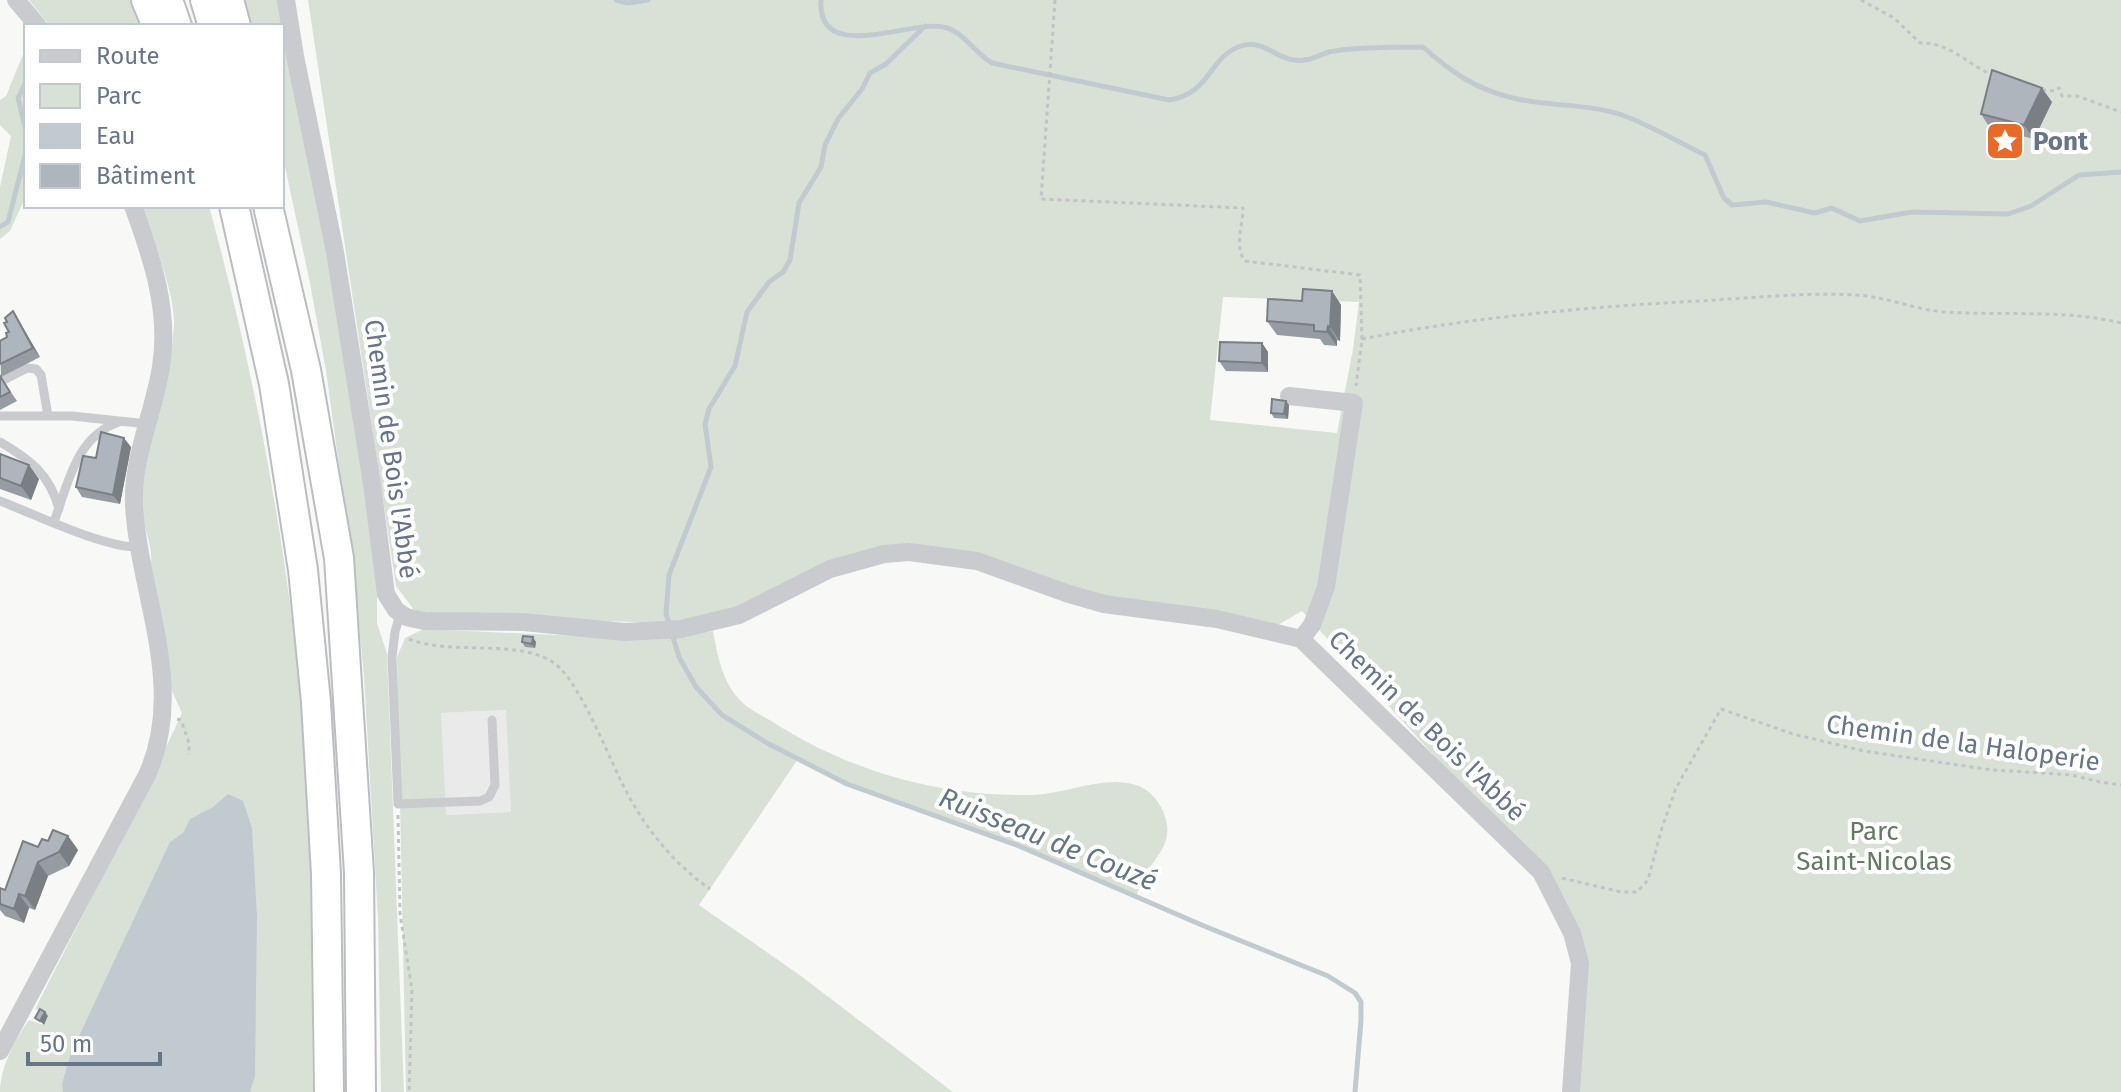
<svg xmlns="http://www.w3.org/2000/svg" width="2121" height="1092" font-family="'Fira Sans',sans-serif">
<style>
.built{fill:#e9eae9}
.green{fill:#d9e1d7;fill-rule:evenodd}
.water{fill:#c1cacf}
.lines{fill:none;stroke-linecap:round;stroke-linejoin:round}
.stream{stroke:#c1cacf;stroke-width:5}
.trunk-casing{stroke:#bbbdc1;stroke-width:32}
.path{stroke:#c2c3c6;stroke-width:3;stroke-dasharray:4 4;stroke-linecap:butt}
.service{stroke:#c9cbcf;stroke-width:9}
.minor{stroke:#c9cbcf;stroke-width:18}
.trunk{stroke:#fff;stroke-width:28}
.wall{fill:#969ca2}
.shaded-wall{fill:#7a7f84}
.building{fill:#aeb5bc;stroke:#7a7f84;stroke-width:2}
.labels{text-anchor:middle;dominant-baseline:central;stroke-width:8;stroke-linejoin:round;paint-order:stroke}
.poi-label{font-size:26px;font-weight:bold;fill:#677588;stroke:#fff;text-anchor:start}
.street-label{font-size:26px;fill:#677588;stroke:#fff}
.park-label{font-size:26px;fill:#647a62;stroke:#fff}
.water-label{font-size:28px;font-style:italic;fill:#637783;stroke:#fff}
</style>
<rect width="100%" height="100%" fill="#f8f9f6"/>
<!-- built -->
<path class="built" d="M 507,710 L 511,812 L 445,815 L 440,713 Z"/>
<!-- green -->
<path class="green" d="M 29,0 L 133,0 L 145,26 L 50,26 Z
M 241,0 L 281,0 L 353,399 L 377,577 L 377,623 L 387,654 L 404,1092 L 381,1092 L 378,919 L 364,676 L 354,575 L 326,371 L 310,283 L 282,153 L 282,26 L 249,26 Z
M 308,0 L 2121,0 L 2121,1092 L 1577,1092 L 1580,938 L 1566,901 L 1532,851 L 1460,784 L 1302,611 L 1278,625 L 1093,594 L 885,546 L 743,607 L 708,618 L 661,623 L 417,614 L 396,586 ZM 1223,297 L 1359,302 L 1353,349 L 1337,433 L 1210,420 Z
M 26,47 L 26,196 L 10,231 L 0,239 L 0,187 L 11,136 L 0,125 L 0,100 L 6,96 Z
M 142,206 L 209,206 C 255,374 288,549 303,723 C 313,845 311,969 313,1092 L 0,1092 C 0,1067 15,1040 29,1020 L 44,1025 L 48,1017 L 35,1009 L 139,805 L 182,713 L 171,689 L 151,563 C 153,543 141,525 142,504 C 144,443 171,385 174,324 C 175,293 152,237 142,206 Z
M 424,629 L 644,639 L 713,631 C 718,657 722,683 743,703 C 751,711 764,716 773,722 C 850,772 942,797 1033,795 C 1067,794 1102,775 1136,785 C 1150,789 1163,805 1166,820 C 1172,843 1157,856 1145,874 C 1141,881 1139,889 1136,897 L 1019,846 L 847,784 L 798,759 L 699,905 L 801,976 L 953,1092 L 406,1092 L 397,657 L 405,638 ZM 506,710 L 511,812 L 446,815 L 441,713 Z"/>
<!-- water -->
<path class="water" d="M 228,794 L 243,801 L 252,828 L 257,916 L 255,1076 L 250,1092 L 63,1092 L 62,1084 L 71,1053 L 170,842 L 183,833 L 190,819 L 213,807 Z"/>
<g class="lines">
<!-- stream -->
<path class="stream" d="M 616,0 L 628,3 L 648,0
M 821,0 C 817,65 909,20 943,27 C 964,31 974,53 992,63 L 1169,100 C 1212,93 1208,57 1241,46 C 1263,39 1275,58 1294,60 C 1309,62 1316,56 1329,52 C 1350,47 1401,47 1423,47 C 1451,72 1475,89 1513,98 C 1549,107 1586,103 1622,115 C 1650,125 1678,142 1705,155 L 1724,198 L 1732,205 L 1766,202 L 1815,213 L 1832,208 L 1860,221 L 1912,212 L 2008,214 L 2031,206 L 2079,175 L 2121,172
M 26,82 L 18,98 L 26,131
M 0,227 L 8,222 L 26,151
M 669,623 L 666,614 L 669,575 L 711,467 L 705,424 L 709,409 L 735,366 L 747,312 L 769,282 L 783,272 L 790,260 L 799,203 L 821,167 L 825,145 L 838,119 L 862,89 L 870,73 L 886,64 L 925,26
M 673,637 L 679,657 L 696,687 L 722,715 L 767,743 L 847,784 L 1019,846 L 1204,926 L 1328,976 L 1355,993 L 1361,1002 L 1361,1020 L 1355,1092"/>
<defs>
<path id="trunk" d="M 146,0 L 157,26
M 168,0 L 177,26
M 205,0 L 213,26
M 229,0 L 236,26
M 234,206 L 274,384 L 303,570 L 316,702 L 326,874 L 329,1092
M 268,206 L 306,370 L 339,558 L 359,873 L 361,1092"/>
</defs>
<!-- trunk casing -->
<use href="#trunk" class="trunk-casing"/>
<!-- path -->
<path class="path" d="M 1055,0 L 1041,199 L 1243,208 C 1243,224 1234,248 1245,261 L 1360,275 L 1362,339 L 1356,386
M 1861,0 L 1894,18 L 1920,43 C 1951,42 1967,65 1993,75
M 2042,90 L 2055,91 L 2059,88 L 2062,96 L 2077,96 L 2121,112
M 1362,339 C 1473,317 1587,307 1699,301 C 1752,298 1805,292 1857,295 C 1887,297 1916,310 1946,312 C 2004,316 2065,309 2121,323
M 409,639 C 451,656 518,638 554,663 C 580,681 610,761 626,791 C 646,829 674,864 710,889
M 177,719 L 181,720 L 189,743 L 189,755
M 398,815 L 400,914 L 412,990 L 409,1092
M 1562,878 L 1621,892 L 1637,892 L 1648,880 L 1661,831 L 1676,788 L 1721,709 L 1793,734 L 1864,751 L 1992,770 L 2072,775 L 2100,782 L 2121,785"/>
<!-- service -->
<path class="service" d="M 0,382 L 27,368 L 36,369 L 41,375 L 48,416
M 0,416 L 72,416 L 148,424
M 0,442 C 29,459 50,474 59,509
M 0,501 C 34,514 106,549 139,547
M 54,522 C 68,484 76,436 119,422
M 400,614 L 395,632 L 392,657 L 398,804 L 480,801 L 489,797 L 495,785 L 492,720"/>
<!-- minor -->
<path class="minor" d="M 16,0 L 38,26
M 286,0 L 295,56 L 335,252 L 372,484 L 386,594 L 396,610 L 406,617 L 424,621 L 523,622 L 625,632 L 681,629 L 739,615 L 830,569 L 884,554 L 909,552 L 977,561 L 1066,593 L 1104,604 L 1217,619 L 1301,639 L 1541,872 L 1572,933 L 1580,963 L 1571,1092
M 1289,396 L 1354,403 L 1326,587 L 1312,625 L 1301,639
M 0,1051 L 147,775 C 187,688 139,594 134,505 C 132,458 154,412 161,367 C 170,311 152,258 133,206"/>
<!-- trunk -->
<use href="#trunk" class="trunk"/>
</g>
<!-- wall -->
<path class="wall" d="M 2052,102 L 2034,139 L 1990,128 L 1981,114 Z
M 1332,291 L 1341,305 L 1340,341 L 1337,340 L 1337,346 L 1324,345 L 1320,339 L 1277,335 L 1267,321 L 1302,301 Z
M 19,321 L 40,357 L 1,377 L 0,341 L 7,337 L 9,332 Z
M 1262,343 L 1268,352 L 1268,372 L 1226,371 L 1219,361 Z
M 0,376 L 17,401 L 0,410 Z
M 1289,405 L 1288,419 L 1274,418 L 1271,413 Z
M 131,447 L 120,504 L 82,497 L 76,487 L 96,458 Z
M 0,454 L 39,479 L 31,500 L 0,489 Z
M 522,642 L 536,642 L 535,648 L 525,647 Z
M 68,836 L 78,850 L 69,866 L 48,876 L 35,910 L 29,908 L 24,923 L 5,916 L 0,910 L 0,888 L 5,890 L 38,847 L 48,841 Z"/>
<!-- shaded-wall -->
<path class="shaded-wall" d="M 2042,88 L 2052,102 L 2034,139 L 2024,125 Z
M 1332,291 L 1341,305 L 1340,341 L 1330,327 Z
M 13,311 L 19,321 L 40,357 L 33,348 Z
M 1328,326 L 1337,340 L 1337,346 L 1327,332 Z
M 1262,343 L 1268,352 L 1268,372 L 1262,363 Z
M 1286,401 L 1289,405 L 1288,419 L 1284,414 Z
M 124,438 L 131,447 L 120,504 L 113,495 Z
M 29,465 L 39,479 L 31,500 L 21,486 Z
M 533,637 L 536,642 L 535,648 L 532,644 Z
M 68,836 L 78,850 L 69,866 L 59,852 Z
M 38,862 L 48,876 L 35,910 L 25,896 Z
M 19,894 L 29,908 L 24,923 L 14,909 Z
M 45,1012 L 48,1016 L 44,1025 L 40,1021 Z"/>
<!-- building -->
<path class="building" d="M 1992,70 L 2042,88 L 2024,125 L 1981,114 Z
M 1303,289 L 1332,291 L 1330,327 L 1328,326 L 1327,332 L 1314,331 L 1314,325 L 1267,321 L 1268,299 L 1302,301 Z
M 13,311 L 33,348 L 0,364 L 0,341 L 7,337 L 6,333 L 9,332 L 4,323 L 7,322 L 5,318 Z
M 1220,342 L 1262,343 L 1262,363 L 1219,361 Z
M 0,376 L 10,392 L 0,397 Z
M 1272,399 L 1286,401 L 1284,414 L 1271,413 Z
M 101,432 L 124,438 L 113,495 L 76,487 L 83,456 L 96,458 Z
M 0,454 L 29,465 L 21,486 L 0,478 Z
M 523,636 L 533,637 L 532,644 L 522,642 Z
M 53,830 L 68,836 L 59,852 L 38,862 L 25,896 L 19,894 L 14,909 L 0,904 L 0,888 L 5,890 L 23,841 L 38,847 L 42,839 L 48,841 Z
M 40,1009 L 45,1012 L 40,1021 L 35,1018 Z"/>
<!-- icons -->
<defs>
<symbol id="sight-square" viewBox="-11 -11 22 22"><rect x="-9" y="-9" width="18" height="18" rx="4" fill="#e96925" stroke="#fff"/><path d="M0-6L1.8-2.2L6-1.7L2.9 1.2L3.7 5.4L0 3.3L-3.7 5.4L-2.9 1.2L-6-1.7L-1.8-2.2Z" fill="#fff"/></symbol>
</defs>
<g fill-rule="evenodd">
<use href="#sight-square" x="1983" y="119" width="44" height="44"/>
</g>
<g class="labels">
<!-- poi labels -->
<g class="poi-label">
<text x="2033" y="141">Pont</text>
</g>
<!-- street labels -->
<g class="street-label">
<text transform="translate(391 449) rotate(82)">Chemin de Bois l'Abbé</text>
<text transform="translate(1427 726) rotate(44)">Chemin de Bois l'Abbé</text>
<text transform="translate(1963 743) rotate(8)">Chemin de la Haloperie</text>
</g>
<!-- park labels -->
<g class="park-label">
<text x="1874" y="831">Parc<tspan x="1874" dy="30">Saint-Nicolas</tspan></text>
</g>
<!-- water labels -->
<g class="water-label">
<text transform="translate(1048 839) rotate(22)">Ruisseau de Couzé</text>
</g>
</g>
<!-- legend -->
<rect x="24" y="24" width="260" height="184" fill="#ffffff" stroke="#c2c8cf" stroke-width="2"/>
<rect x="40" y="50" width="40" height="12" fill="#c9cbcf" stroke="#c2c8cf" stroke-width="2"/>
<text x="96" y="64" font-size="24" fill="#677588">Route</text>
<rect x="40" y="84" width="40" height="24" fill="#d9e1d7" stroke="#c2c8cf" stroke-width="2"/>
<text x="96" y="104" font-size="24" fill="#677588">Parc</text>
<rect x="40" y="124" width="40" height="24" fill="#c1cacf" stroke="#c2c8cf" stroke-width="2"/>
<text x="96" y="144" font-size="24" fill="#677588">Eau</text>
<rect x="40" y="164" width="40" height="24" fill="#aeb5bc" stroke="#c2c8cf" stroke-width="2"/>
<text x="96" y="184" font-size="24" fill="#677588">Bâtiment</text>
<!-- scale -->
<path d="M28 1052v12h132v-12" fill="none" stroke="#677588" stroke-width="4"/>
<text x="40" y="1052" font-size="24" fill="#677588" stroke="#ffffff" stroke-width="6" paint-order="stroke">50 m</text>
</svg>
